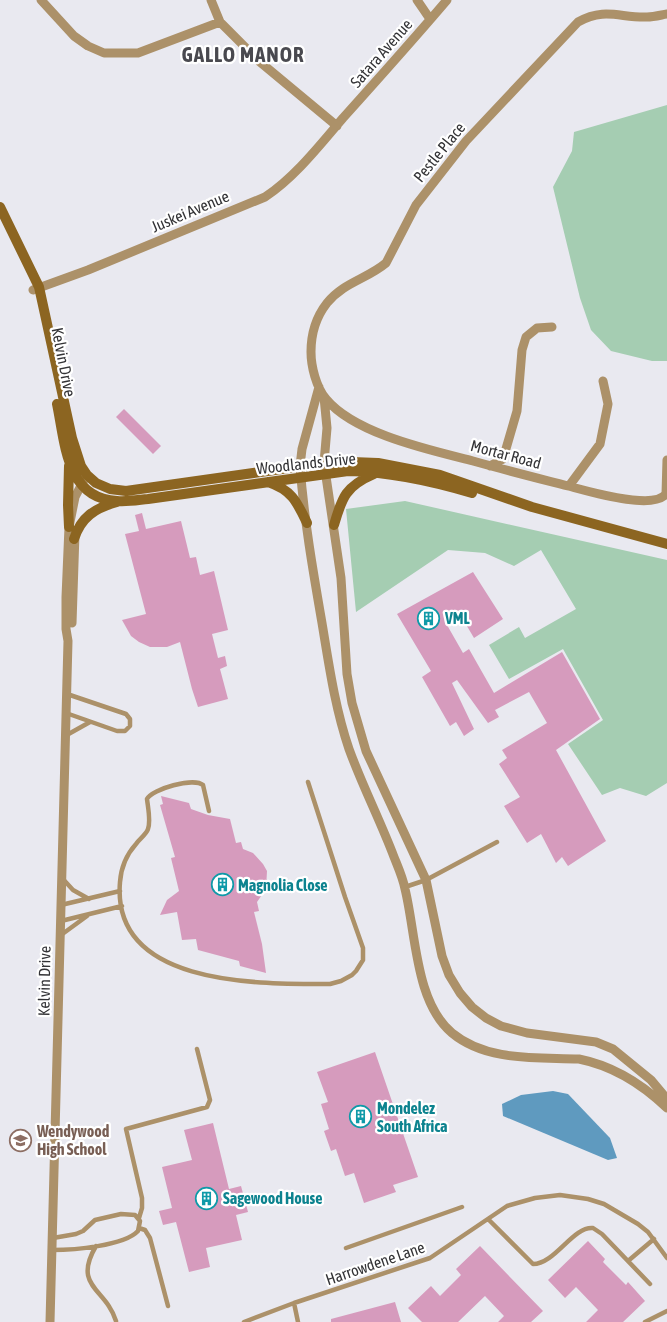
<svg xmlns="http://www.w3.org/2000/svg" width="667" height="1322" font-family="'Asap Condensed',sans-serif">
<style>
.green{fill:#a5cdb2}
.water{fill:#5f9abf}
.building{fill:#d69bbd}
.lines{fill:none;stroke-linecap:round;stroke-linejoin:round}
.service{stroke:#ac9169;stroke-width:4.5}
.minor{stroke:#ac9169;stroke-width:9}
.secondary{stroke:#8c6521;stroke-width:10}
.labels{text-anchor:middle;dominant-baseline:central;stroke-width:4.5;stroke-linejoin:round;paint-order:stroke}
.street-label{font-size:16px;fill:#333336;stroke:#fff}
.culture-label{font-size:16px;font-weight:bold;fill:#0d838f;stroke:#fff;text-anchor:start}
.education-label{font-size:16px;font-weight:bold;fill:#785e54;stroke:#fff;text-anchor:start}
.district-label{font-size:21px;font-weight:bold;letter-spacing:1px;fill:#49494f;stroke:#fff}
</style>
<rect width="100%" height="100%" fill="#e9e9f0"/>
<!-- green -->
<path class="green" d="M 667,105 L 667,361 L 652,361 L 611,351 L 591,330 L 580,298 L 553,187 L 572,151 L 574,132 Z
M 405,501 L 667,560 L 667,783 L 646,796 L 620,788 L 602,795 L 568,744 L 603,720 L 563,649 L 509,679 L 489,645 L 519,627 L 525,638 L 576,609 L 541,550 L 514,566 L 485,553 L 448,550 L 356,612 L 346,509 Z"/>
<!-- water -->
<path class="water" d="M 553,1091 L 568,1094 L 610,1138 L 617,1158 L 608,1160 L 503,1116 L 502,1104 L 521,1095 Z"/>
<!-- building -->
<path class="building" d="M 124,409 L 161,446 L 153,454 L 116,417 Z
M 142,513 L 146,529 L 181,521 L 190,558 L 196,557 L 200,575 L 214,571 L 228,630 L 212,634 L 218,658 L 225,656 L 227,666 L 220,669 L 228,699 L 198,707 L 192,689 L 180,642 L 167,647 L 150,647 L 139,642 L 131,636 L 122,620 L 146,614 L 125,534 L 139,531 L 135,515 Z
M 473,572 L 503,619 L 474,638 L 461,616 L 447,625 L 463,653 L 469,649 L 494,693 L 562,652 L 600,719 L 556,750 L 606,841 L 568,866 L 562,857 L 556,863 L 541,834 L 527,843 L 504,806 L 520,797 L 499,764 L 507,758 L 502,750 L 547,723 L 529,692 L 495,710 L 499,717 L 488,723 L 457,680 L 452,683 L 474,729 L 464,736 L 456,722 L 450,726 L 422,677 L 431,671 L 397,614 Z
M 161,796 L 189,803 L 191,809 L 208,815 L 230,819 L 236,843 L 241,842 L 243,849 L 253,853 L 263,864 L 267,871 L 266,889 L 257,902 L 259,911 L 254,912 L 262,944 L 266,973 L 240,966 L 239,961 L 198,950 L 196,939 L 182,940 L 177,912 L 160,915 L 167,900 L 179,891 L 171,858 L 175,857 L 160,805 L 163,804 Z
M 375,1052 L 418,1177 L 393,1185 L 396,1192 L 364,1203 L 354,1173 L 345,1176 L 336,1149 L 331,1151 L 324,1131 L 329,1129 L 321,1104 L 328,1102 L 317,1072 Z
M 213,1123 L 229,1189 L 241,1186 L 248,1212 L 236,1215 L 242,1240 L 206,1248 L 210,1267 L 189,1272 L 176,1222 L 163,1225 L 159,1211 L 172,1208 L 162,1167 L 192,1160 L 184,1130 Z
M 588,1241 L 605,1259 L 603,1262 L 626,1285 L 628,1282 L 645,1301 L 623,1322 L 586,1322 L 598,1310 L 576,1287 L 565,1298 L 548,1280 Z
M 480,1246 L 543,1311 L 531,1322 L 498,1322 L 504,1316 L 485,1296 L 458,1322 L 422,1322 L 408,1308 L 431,1286 L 440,1296 L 461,1275 L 456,1269 Z
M 395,1302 L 401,1322 L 331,1322 L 331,1319 Z"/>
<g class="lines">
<!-- service -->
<path class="service" d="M 66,713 L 117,731 L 125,731 L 130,726 L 130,719 L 126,714 L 67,694
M 65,736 L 90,722
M 209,811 L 203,785 C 194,777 152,789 147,799 C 148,808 151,821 148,829 C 146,835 139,839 136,844 C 127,854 121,868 120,882 C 111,987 260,984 330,984 L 341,981 L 352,975 L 356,971 L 363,960 L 363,948 L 345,897 L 308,782
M 62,878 L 73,890 L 89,899
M 405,887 L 426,880 L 497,842
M 61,905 L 120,891
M 61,921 L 122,906
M 61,935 L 87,916
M 139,1218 L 142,1208 L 142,1198 L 126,1129 L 207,1107 L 210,1100 L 197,1049
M 488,1219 L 533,1264 C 555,1264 573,1226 593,1228 L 602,1234 L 650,1284
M 139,1228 L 145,1230 L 150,1238 L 168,1306
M 96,1246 C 72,1287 106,1288 116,1321
M 346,1248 L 462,1207
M 52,1250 C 73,1250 124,1246 138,1231 L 140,1221 L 135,1215 L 121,1214 L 95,1220 L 83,1231 L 76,1234 L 53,1238
M 628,1261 L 654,1239
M 294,1303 L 298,1322
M 244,1322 L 294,1303 L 430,1258 L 507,1206 L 535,1198 L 560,1195 L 588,1199 L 604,1204 L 638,1224 L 648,1232 L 667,1258
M 645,1322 L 667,1311"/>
<!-- minor -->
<path class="minor" d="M 41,0 L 74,36 L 88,46 L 104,53 L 138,53 L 220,22
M 211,0 L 220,22 L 260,62 L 337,126
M 417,0 L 430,19
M 667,14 C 661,15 654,17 647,17 C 620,18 605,7 578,22 L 466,141 L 416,205 L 386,263 C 367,279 344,282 327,303 C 316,317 311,335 311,352 C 311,366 316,387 326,399 C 355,434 430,450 473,461 C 505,470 537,478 568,486 C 588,491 653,511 666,494 L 667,460
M 33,290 L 88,270 L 265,197 C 295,177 319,146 343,118 C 378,79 413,40 447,0
M 319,387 L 302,449 L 300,466 C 304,519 313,571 322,623 C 329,665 335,708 349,749 C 362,785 380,820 394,857 C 398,867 403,878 405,889 C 416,933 415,1002 452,1033 C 487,1062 537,1057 579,1059 C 614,1066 642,1084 667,1108
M 324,397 L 327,428 L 324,463 L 341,578 L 347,674 L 352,703 L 366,751 L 426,880 L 442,956 L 449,975 L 460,993 L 472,1007 L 486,1018 L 501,1026 L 527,1033 L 596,1042 L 613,1049 L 651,1080 L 667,1099
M 490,466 L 503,459 L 517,411 L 522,350 L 526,337 L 537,328 L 552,327
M 569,486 L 600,444 L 608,404 L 603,381
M 72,623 L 75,533
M 50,1322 L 68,641 L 66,629 L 66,597 L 69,527 L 75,497 L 85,478"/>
<!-- secondary -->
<path class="secondary" d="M 0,207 L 39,287 L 72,438 L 81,466 L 87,475 L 96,483 L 110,489 L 126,491 L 324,463 L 352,462 L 378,463 L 440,475 L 532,507 L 667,544
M 57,404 C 65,442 66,499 117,501 C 127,502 138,500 148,499 L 348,471 C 390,472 432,481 472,493
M 69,466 L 68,505 L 69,527
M 268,482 C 292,490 297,502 307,523
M 334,525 C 342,497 346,486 374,474
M 74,539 C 81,517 95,508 117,502"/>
</g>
<!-- icons -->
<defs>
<symbol id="building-ring" viewBox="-11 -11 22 22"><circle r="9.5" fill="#fff" stroke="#0f9aa8" stroke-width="1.5"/><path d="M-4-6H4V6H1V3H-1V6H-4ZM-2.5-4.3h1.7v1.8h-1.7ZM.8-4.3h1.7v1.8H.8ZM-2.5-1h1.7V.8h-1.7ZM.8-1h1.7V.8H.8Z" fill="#0f9aa8"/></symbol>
<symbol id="school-ring" viewBox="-11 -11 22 22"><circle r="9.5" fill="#fff" stroke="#8d6e63" stroke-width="1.5"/><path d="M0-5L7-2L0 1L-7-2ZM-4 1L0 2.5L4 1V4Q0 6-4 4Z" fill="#8d6e63"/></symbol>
</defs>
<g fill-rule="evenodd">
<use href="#building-ring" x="416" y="606" width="25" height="25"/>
<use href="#building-ring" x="210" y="872" width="25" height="25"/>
<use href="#building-ring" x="348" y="1104" width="25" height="25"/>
<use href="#school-ring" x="8" y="1128" width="25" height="25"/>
<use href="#building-ring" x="194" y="1186" width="25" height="25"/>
</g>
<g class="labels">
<!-- street labels -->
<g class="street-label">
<text transform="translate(381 53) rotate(-49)">Satara Avenue</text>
<text transform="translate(439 152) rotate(-51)">Pestle Place</text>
<text transform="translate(190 211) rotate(-23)">Juskei Avenue</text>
<text transform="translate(64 362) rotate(79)">Kelvin Drive</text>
<text transform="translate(506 454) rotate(15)">Mortar Road</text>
<text transform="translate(306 463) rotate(-6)">Woodlands Drive</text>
<text transform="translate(44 981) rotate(-89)">Kelvin Drive</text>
<text transform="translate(375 1263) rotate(-19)">Harrowdene Lane</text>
</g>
<!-- culture labels -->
<g class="culture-label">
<text x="445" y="618">VML</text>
<text x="238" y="885">Magnolia Close</text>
<text x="377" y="1108">Mondelez<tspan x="377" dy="18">South Africa</tspan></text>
<text x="223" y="1198">Sagewood House</text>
</g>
<!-- education labels -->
<g class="education-label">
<text x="37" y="1131">Wendywood<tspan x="37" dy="18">High School</tspan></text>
</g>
<!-- district labels -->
<g class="district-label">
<text x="243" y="54">GALLO MANOR</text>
</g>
</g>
</svg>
